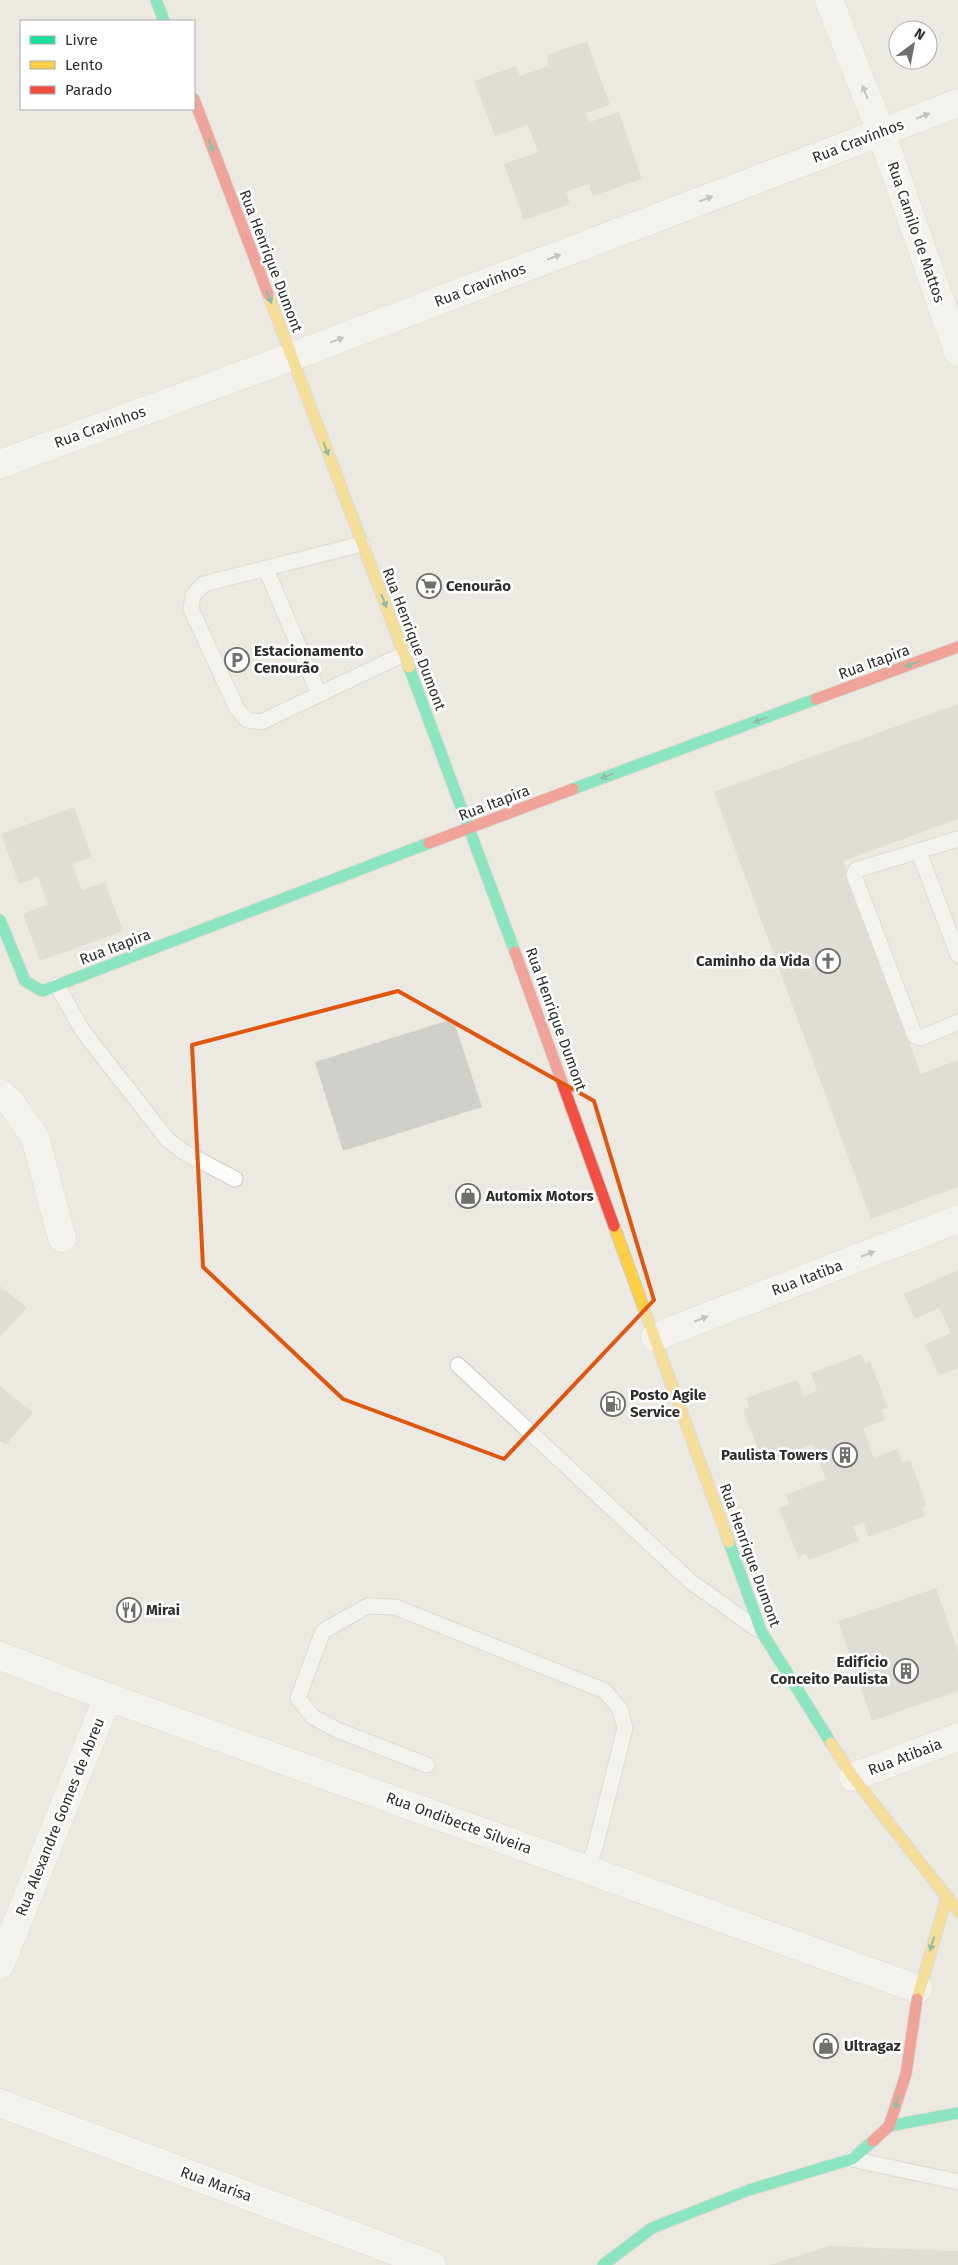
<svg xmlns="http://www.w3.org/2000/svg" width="958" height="2265" font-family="'Fira Sans',sans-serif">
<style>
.building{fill:#d1cfc9}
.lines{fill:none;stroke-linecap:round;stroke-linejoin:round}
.lane-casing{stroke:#c9c8c7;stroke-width:17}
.street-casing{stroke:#c9c8c7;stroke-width:29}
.fast-casing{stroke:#c9c8c7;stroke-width:13}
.slow-casing{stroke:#c9c8c7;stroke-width:13}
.jam-casing{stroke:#c9c8c7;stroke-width:13}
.lane{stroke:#fcfcfb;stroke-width:15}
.street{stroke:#fcfcfb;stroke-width:28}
.fast{stroke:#16e098;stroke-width:11}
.slow{stroke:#ffcf43;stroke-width:11}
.jam{stroke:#f24e42;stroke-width:11}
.oneway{fill:#949494}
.oneway2{fill:#228662}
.marked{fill:none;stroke:#df570e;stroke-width:4;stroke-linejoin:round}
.labels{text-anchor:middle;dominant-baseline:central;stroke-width:5;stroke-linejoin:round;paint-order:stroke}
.street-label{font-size:15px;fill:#2d2d2d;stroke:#fff}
.poi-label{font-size:15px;font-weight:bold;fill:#2d2d2d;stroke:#fff;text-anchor:start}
</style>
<rect width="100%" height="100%" fill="#ece9e2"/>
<!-- building -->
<path class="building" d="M 587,41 L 610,105 L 586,113 L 590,122 L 619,112 L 642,179 L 593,196 L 589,184 L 566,192 L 570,204 L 524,220 L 504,164 L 538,152 L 528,125 L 495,136 L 474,81 L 516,66 L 520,76 L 548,66 L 547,55 Z
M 958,704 L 958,819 L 843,861 L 921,1074 L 958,1060 L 958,1187 L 871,1219 L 714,792 Z
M 74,807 L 92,857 L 72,864 L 82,890 L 105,882 L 123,931 L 40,961 L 23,914 L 48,904 L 38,877 L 19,884 L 1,834 Z
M 453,1019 L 482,1107 L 343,1151 L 315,1062 Z
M 958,1270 L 958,1368 L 939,1376 L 925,1344 L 951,1333 L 939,1308 L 915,1319 L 904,1294 Z
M 0,1286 L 27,1308 L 0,1337 Z
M 861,1354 L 865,1363 L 870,1361 L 888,1408 L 881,1410 L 885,1420 L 863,1428 L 874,1458 L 897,1449 L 902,1462 L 910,1460 L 927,1506 L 922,1508 L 925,1516 L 869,1537 L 863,1522 L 853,1527 L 859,1541 L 809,1560 L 806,1554 L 798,1557 L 779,1508 L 789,1504 L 786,1495 L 826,1479 L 812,1444 L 771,1460 L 767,1449 L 759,1452 L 743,1409 L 749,1407 L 746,1398 L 797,1380 L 804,1396 L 817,1391 L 811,1373 Z
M 0,1386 L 33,1413 L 6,1445 L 0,1441 Z
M 936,1588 L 958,1651 L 958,1691 L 872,1721 L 838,1621 Z
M 829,2246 L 958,2251 L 958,2265 L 769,2265 Z"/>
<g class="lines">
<defs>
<path id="lane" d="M 362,544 L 204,584 L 193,595 L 191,609 L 237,709 L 247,720 L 261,722 L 404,654
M 266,569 L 319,694
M 958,839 L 856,870 L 854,875 L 915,1036 L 921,1038 L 958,1022
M 919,852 L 958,955
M 57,985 L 82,1030 L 167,1139 L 182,1151 L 235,1179
M 458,1365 L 690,1581 L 757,1629
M 427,1765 L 337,1730 L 313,1717 L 298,1698 L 323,1631 L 368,1606 L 395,1607 L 605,1691 L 620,1709 L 625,1728 L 595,1848 L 587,1869
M 852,2159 L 958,2182"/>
<path id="street" d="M 829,0 L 881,132 L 958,352
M 0,464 L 291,357 L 958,103
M 0,1093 L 11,1103 L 35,1137 L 62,1238
M 655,1337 L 958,1219
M 0,1656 L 108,1697 L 918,1989
M 853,1777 L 958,1737
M 0,1965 L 108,1697
M 0,2103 L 432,2265"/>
<path id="fast" d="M 156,0 L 164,21
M 409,667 L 515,952
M 573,789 L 816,699
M 0,920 L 25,981 L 42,991 L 429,843
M 729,1542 L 761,1631 L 831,1743
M 889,2126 L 958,2113
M 603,2265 L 652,2228 L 749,2190 L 852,2159 L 873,2141"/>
<path id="slow" d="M 268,294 L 409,667
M 614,1226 L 729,1542
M 831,1743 L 853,1777 L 958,1911
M 917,1999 L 947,1897"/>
<path id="jam" d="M 194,99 L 268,294
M 816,699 L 958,647
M 429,843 L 573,789
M 515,952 L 614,1226
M 873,2141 L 889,2126 L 906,2074 L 917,1999"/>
</defs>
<!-- lane casing -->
<use href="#lane" class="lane-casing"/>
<!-- street casing -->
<use href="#street" class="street-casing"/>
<!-- fast casing -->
<use href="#fast" class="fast-casing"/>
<!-- slow casing -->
<use href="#slow" class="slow-casing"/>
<!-- jam casing -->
<use href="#jam" class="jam-casing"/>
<!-- lane -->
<use href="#lane" class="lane"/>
<!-- street -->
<use href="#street" class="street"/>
<!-- fast -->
<use href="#fast" class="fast"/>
<!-- slow -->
<use href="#slow" class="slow"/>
<!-- jam -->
<use href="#jam" class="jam"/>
</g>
<!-- one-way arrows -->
<defs><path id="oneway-solid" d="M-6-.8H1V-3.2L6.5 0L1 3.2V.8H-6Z" transform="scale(1.25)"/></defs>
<g class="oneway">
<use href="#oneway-solid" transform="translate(865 92) rotate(-112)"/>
<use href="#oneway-solid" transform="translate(923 116) rotate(-21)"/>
<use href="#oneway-solid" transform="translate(706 199) rotate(-21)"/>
<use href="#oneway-solid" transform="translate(554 257) rotate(-21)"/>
<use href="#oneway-solid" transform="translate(337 340) rotate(-21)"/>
<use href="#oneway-solid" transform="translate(868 1254) rotate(-21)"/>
<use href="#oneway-solid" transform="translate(701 1319) rotate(-21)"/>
</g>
<g class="oneway2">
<use href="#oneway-solid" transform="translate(211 145) rotate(69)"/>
<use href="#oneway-solid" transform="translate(269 297) rotate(69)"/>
<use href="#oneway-solid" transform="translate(326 449) rotate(69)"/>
<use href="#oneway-solid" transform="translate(384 601) rotate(69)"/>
<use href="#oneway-solid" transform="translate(912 664) rotate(160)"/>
<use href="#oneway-solid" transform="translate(760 720) rotate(160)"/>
<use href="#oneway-solid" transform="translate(607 776) rotate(160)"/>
<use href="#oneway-solid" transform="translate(932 1944) rotate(107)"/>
<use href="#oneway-solid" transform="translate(897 2102) rotate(108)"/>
</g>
<!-- marked area -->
<path d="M0 0H958V2265H0ZM 398,991 L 594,1101 L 654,1300 L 504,1459 L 343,1399 L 203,1267 L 192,1045 Z" fill="#ece9e2" fill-opacity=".55" fill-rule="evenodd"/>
<path class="marked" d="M 398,991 L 594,1101 L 654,1300 L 504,1459 L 343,1399 L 203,1267 L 192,1045 Z"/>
<!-- icons -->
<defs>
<symbol id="supermarket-ring" viewBox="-11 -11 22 22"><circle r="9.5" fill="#fff" stroke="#706f6c" stroke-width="1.5"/><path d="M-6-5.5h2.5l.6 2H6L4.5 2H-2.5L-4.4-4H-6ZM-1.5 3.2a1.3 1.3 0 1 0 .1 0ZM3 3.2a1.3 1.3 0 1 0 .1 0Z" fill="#706f6c"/></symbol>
<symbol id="parking-ring" viewBox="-11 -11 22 22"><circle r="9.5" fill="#fff" stroke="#706f6c" stroke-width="1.5"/><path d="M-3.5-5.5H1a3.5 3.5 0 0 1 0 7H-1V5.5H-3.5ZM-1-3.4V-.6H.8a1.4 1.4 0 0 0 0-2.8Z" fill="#706f6c"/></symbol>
<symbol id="church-ring" viewBox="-11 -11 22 22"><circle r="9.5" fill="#fff" stroke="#706f6c" stroke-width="1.5"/><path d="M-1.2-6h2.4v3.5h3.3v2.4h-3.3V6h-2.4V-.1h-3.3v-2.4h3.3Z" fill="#706f6c"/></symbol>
<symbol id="shop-ring" viewBox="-11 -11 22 22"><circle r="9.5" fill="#fff" stroke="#706f6c" stroke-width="1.5"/><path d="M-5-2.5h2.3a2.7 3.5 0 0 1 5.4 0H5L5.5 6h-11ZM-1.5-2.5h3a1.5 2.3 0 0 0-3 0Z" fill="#706f6c"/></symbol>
<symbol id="fuel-ring" viewBox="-11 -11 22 22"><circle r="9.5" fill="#fff" stroke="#706f6c" stroke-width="1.5"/><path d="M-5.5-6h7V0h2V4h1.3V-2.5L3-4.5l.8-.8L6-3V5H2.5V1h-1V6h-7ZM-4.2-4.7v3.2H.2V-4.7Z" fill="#706f6c"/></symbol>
<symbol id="building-ring" viewBox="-11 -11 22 22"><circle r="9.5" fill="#fff" stroke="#706f6c" stroke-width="1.5"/><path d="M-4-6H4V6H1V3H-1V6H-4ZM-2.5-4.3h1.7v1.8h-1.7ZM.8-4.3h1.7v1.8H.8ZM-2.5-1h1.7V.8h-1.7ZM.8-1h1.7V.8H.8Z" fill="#706f6c"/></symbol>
<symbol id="restaurant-ring" viewBox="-11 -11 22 22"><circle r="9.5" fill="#fff" stroke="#706f6c" stroke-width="1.5"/><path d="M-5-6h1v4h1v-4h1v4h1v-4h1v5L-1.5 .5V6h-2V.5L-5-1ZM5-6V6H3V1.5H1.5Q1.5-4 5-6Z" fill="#706f6c"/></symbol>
</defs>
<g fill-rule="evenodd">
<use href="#supermarket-ring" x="415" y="572" width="28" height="28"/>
<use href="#parking-ring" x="223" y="646" width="28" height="28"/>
<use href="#church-ring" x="814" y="947" width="28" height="28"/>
<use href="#shop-ring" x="454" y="1182" width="28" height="28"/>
<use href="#fuel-ring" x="599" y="1390" width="28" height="28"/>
<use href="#building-ring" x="831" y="1441" width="28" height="28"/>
<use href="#restaurant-ring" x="115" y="1596" width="28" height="28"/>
<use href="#building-ring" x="892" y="1657" width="28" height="28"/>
<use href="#shop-ring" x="812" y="2032" width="28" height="28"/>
</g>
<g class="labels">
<!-- street labels -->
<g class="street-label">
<text transform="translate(858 141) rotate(-21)">Rua Cravinhos</text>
<text transform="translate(916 232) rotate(71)">Rua Camilo de Mattos</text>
<text transform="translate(271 261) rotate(69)">Rua Henrique Dumont</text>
<text transform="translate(480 285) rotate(-21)">Rua Cravinhos</text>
<text transform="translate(100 427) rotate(-20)">Rua Cravinhos</text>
<text transform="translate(414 639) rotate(69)">Rua Henrique Dumont</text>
<text transform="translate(874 662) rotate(-20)">Rua Itapira</text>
<text transform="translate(494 803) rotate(-21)">Rua Itapira</text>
<text transform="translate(115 947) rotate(-21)">Rua Itapira</text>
<text transform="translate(556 1019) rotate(70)">Rua Henrique Dumont</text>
<text transform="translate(807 1278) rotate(-21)">Rua Itatiba</text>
<text transform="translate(750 1555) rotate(70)">Rua Henrique Dumont</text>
<text transform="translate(905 1757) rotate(-21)">Rua Atibaia</text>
<text transform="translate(60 1817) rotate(-68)">Rua Alexandre Gomes de Abreu</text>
<text transform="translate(459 1823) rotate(20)">Rua Ondibecte Silveira</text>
<text transform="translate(216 2184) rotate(20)">Rua Marisa</text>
</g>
<!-- poi labels -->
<g class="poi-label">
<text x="446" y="586">Cenourão</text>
<text x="254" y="651">Estacionamento<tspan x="254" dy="17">Cenourão</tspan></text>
<text x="810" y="961" text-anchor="end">Caminho da Vida</text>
<text x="486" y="1196">Automix Motors</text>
<text x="630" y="1395">Posto Agile<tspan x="630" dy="17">Service</tspan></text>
<text x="828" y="1455" text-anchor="end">Paulista Towers</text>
<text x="146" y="1610">Mirai</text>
<text x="888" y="1662" text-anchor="end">Edifício<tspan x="888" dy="17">Conceito Paulista</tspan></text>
<text x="844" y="2046">Ultragaz</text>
</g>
</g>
<!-- legend -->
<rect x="20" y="20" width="175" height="90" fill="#ffffff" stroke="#ababab"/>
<rect x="30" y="36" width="25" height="8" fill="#16e098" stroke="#ababab"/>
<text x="65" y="45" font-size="15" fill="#2d2d2d">Livre</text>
<rect x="30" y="61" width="25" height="8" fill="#ffcf43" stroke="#ababab"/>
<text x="65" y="70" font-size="15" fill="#2d2d2d">Lento</text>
<rect x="30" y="86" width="25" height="8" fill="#f24e42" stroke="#ababab"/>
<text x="65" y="95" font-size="15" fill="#2d2d2d">Parado</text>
<!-- north arrow -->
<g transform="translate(913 45) rotate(32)"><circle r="24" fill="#ffffff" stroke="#ababab"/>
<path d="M0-4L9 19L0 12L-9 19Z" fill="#706f6c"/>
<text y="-8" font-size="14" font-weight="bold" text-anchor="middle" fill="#2d2d2d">N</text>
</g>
</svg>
